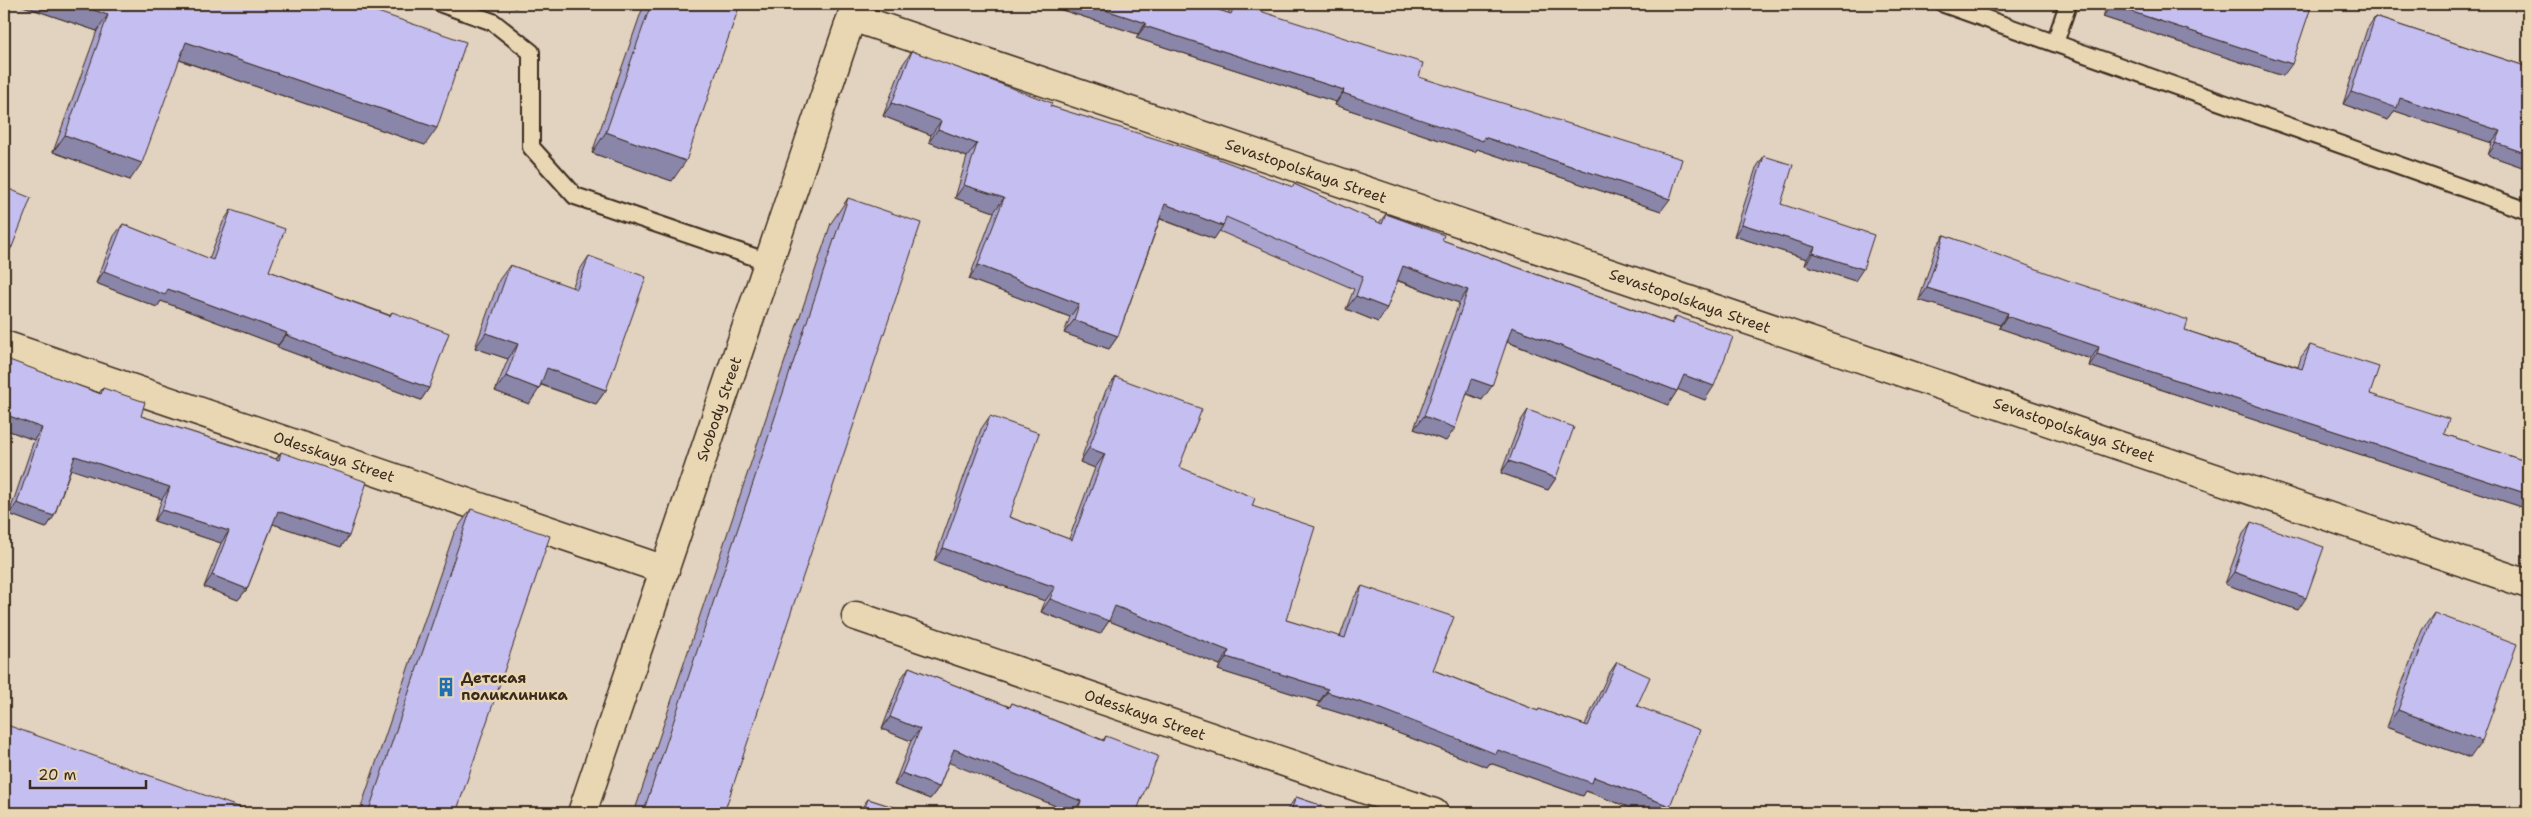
<svg xmlns="http://www.w3.org/2000/svg" width="2532" height="817" font-family="'Shantell Sans',sans-serif">
<style>
.lines{fill:none;stroke-linecap:round;stroke-linejoin:round}
.lane-casing{stroke:#3b2a1e;stroke-width:20}
.street-casing{stroke:#3b2a1e;stroke-width:31}
.secondary-casing{stroke:#3b2a1e;stroke-width:31}
.lane{stroke:#e9d7b4;stroke-width:16}
.street{stroke:#e9d7b4;stroke-width:28}
.secondary{stroke:#e9d7b4;stroke-width:28}
.wall{fill:#a9a4cf;stroke:#3b2a1e}
.shaded-wall{fill:#8a86a9;stroke:#3b2a1e}
.building{fill:#c5bff1;stroke:#3b2a1e}
.labels{text-anchor:middle;dominant-baseline:central;stroke-width:5;stroke-linejoin:round;paint-order:stroke}
.street-label{font-size:15px;fill:#3b2a1e;stroke:#e9d7b4}
.poi-label{font-size:15px;font-weight:bold;fill:#3b2a1e;stroke:#e9d7b4;text-anchor:start}
</style>
<rect width="100%" height="100%" fill="#e2d2c0"/>
<filter id="ink" filterUnits="userSpaceOnUse"><feTurbulence type="fractalNoise" baseFrequency=".02" numOctaves="2"/><feDisplacementMap in="SourceGraphic" scale="10" xChannelSelector="R" yChannelSelector="G"/><feConvolveMatrix kernelMatrix="1 2 1 2 8 2 1 2 1" color-interpolation-filters="sRGB"/></filter>
<g filter="url(#ink)">
<g class="lines">
<defs>
<path id="lane" d="M 442,4 L 493,22 L 531,52 L 531,147 L 575,196 L 769,262
M 1944,4 L 2528,211
M 2055,43 L 2068,4"/>
<path id="street" d="M 852,17 L 2528,584
M 856,616 L 1434,813"/>
<path id="secondary" d="M 4,345 L 665,570
M 582,813 L 856,4"/>
</defs>
<!-- lane casing -->
<use href="#lane" class="lane-casing"/>
<!-- street casing -->
<use href="#street" class="street-casing"/>
<!-- secondary casing -->
<use href="#secondary" class="secondary-casing"/>
<!-- lane -->
<use href="#lane" class="lane"/>
<!-- street -->
<use href="#street" class="street"/>
<!-- secondary -->
<use href="#secondary" class="secondary"/>
</g>
<!-- wall -->
<path class="wall" d="M 17,4 L 354,4 L 425,145 L 179,60 L 130,180 L 53,152 L 97,31 Z
M 644,4 L 740,4 L 672,181 L 592,153 Z
M 1043,4 L 1200,4 L 1228,13 L 1234,4 L 1419,77 L 1661,211 L 1477,149 L 1475,152 L 1335,105 L 1336,102 L 1136,38 L 1138,34 Z
M 2107,4 L 2312,4 L 2283,76 L 2103,17 Z
M 2375,17 L 2528,67 L 2528,169 L 2488,155 L 2492,143 L 2395,111 L 2388,120 L 2343,104 L 2367,29 Z
M 912,51 L 1050,106 L 1292,187 L 1294,184 L 1379,223 L 1386,214 L 1442,240 L 1671,323 L 1676,316 L 1705,400 L 1678,389 L 1668,405 L 1507,342 L 1482,400 L 1467,394 L 1446,441 L 1414,429 L 1459,303 L 1398,281 L 1378,322 L 1346,309 L 1354,289 L 1219,231 L 1214,239 L 1160,219 L 1118,336 L 1109,349 L 1064,333 L 1070,317 L 969,279 L 994,212 L 955,198 L 967,157 L 929,142 L 931,135 L 883,116 L 903,64 Z
M 1764,156 L 1781,204 L 1855,281 L 1805,265 L 1807,259 L 1734,236 L 1756,168 Z
M 848,198 L 724,813 L 634,813 L 831,223 Z
M 231,210 L 269,271 L 389,315 L 392,312 L 429,388 L 421,400 L 277,347 L 278,345 L 161,301 L 157,307 L 96,283 L 114,236 L 123,224 L 209,259 L 223,222 Z
M 1944,235 L 2185,330 L 2298,367 L 2301,357 L 2310,345 L 2370,394 L 2444,434 L 2528,462 L 2528,509 L 2089,366 L 2091,359 L 1999,328 L 2000,325 L 1919,300 L 1936,247 Z
M 589,256 L 606,390 L 596,404 L 541,385 L 529,404 L 495,391 L 508,359 L 475,348 L 499,280 L 510,265 L 572,288 L 579,271 Z
M 4,359 L 99,393 L 103,388 L 141,416 L 276,459 L 281,452 L 349,536 L 341,547 L 273,524 L 247,589 L 238,600 L 204,587 L 221,543 L 154,521 L 162,499 L 71,469 L 54,516 L 46,528 L 9,514 L 34,440 L 4,429 Z
M 1116,377 L 1179,467 L 1252,506 L 1286,620 L 1340,637 L 1353,599 L 1362,586 L 1433,670 L 1538,711 L 1539,709 L 1585,725 L 1608,675 L 1617,662 L 1637,706 L 1670,806 L 1665,813 L 1644,813 L 1586,791 L 1583,796 L 1490,763 L 1487,767 L 1369,722 L 1317,706 L 1319,702 L 1218,670 L 1220,665 L 1109,621 L 1100,634 L 1041,612 L 1045,601 L 934,561 L 981,429 L 990,416 L 1009,517 L 1069,539 L 1095,468 L 1080,462 L 1106,390 Z
M 1528,410 L 1556,478 L 1548,490 L 1501,473 L 1520,422 Z
M 471,509 L 456,813 L 359,813 L 454,533 Z
M 2251,522 L 2298,610 L 2225,584 L 2243,534 Z
M 2434,613 L 2470,758 L 2386,727 L 2422,630 Z
M 909,667 L 1010,707 L 1012,703 L 1103,740 L 1106,736 L 1136,813 L 1073,813 L 949,762 L 939,787 L 930,799 L 894,785 L 911,741 L 882,729 L 901,679 Z
M 1296,797 L 1344,813 L 1285,813 Z
M 868,799 L 912,813 L 858,813 L 859,811 Z"/>
<!-- shaded-wall -->
<path class="shaded-wall" d="M 17,4 L 77,4 L 108,15 L 97,31 Z
M 505,4 L 519,4 L 516,8 Z
M 1043,4 L 1087,4 L 1146,23 L 1138,34 Z
M 2111,5 L 2292,64 L 2283,76 L 2103,17 Z
M 1145,26 L 1344,90 L 1336,102 L 1136,38 Z
M 186,42 L 437,128 L 425,145 L 174,58 Z
M 2351,92 L 2400,98 L 2501,131 L 2492,143 L 2395,111 L 2388,120 L 2343,104 Z
M 1343,93 L 1484,137 L 1670,199 L 1661,211 L 1477,149 L 1475,152 L 1335,105 Z
M 892,103 L 941,121 L 931,135 L 883,116 Z
M 938,129 L 977,144 L 967,157 L 929,142 Z
M 606,132 L 686,161 L 672,181 L 592,153 Z
M 65,135 L 142,163 L 130,180 L 53,152 Z
M 2496,143 L 2528,154 L 2528,169 L 2488,155 Z
M 964,185 L 1004,198 L 994,212 L 955,198 Z
M 1165,204 L 1223,226 L 1214,239 L 1156,217 Z
M 1742,224 L 1815,247 L 1807,259 L 1734,236 Z
M 4,244 L 12,247 L 4,259 Z
M 1813,253 L 1863,269 L 1855,281 L 1805,265 Z
M 978,265 L 1079,304 L 1070,317 L 969,279 Z
M 1403,266 L 1468,290 L 1459,303 L 1394,279 Z
M 104,271 L 168,289 L 287,333 L 278,345 L 161,301 L 157,307 L 96,283 Z
M 1927,288 L 2008,313 L 2000,325 L 1919,300 Z
M 1356,296 L 1387,308 L 1378,322 L 1346,309 Z
M 2007,316 L 2099,347 L 2091,359 L 1999,328 Z
M 1074,320 L 1118,336 L 1109,349 L 1064,333 Z
M 1512,327 L 1677,391 L 1668,405 L 1503,340 Z
M 486,333 L 518,344 L 508,359 L 475,348 Z
M 286,335 L 429,388 L 421,400 L 277,347 Z
M 2097,354 L 2528,494 L 2528,509 L 2089,366 Z
M 547,368 L 606,390 L 596,404 L 537,383 Z
M 1684,375 L 1714,386 L 1705,400 L 1674,388 Z
M 506,376 L 539,389 L 529,404 L 495,391 Z
M 1472,379 L 1492,386 L 1482,400 L 1463,392 Z
M 4,414 L 42,428 L 34,440 L 4,429 Z
M 1424,416 L 1455,428 L 1446,441 L 1414,429 Z
M 1089,448 L 1105,454 L 1095,468 L 1080,462 Z
M 75,456 L 170,487 L 162,499 L 67,468 Z
M 1509,461 L 1556,478 L 1548,490 L 1501,473 Z
M 17,503 L 54,516 L 46,528 L 9,514 Z
M 162,510 L 229,531 L 221,543 L 154,521 Z
M 278,511 L 349,536 L 341,547 L 270,523 Z
M 943,548 L 1055,587 L 1045,601 L 934,561 Z
M 2234,572 L 2306,598 L 2298,610 L 2225,584 Z
M 212,575 L 247,589 L 238,600 L 204,587 Z
M 1050,599 L 1115,606 L 1229,651 L 1220,665 L 1109,621 L 1100,634 L 1041,612 Z
M 1227,657 L 1328,689 L 1319,702 L 1218,670 Z
M 1327,692 L 1379,708 L 1498,750 L 1594,777 L 1670,806 L 1665,813 L 1644,813 L 1586,791 L 1583,796 L 1490,763 L 1487,767 L 1369,722 L 1317,706 Z
M 2398,710 L 2482,741 L 2470,758 L 2386,727 Z
M 890,717 L 920,729 L 911,741 L 882,729 Z
M 954,749 L 1081,801 L 1073,813 L 945,761 Z
M 902,773 L 939,787 L 930,799 L 894,785 Z"/>
<!-- building -->
<path class="building" d="M 77,4 L 354,4 L 466,42 L 437,128 L 186,42 L 142,163 L 65,135 L 108,15 Z
M 651,4 L 740,4 L 686,161 L 606,132 Z
M 1087,4 L 1200,4 L 1231,14 L 1235,4 L 1238,4 L 1423,63 L 1419,77 L 1682,159 L 1670,199 L 1484,137 L 1483,141 L 1343,93 L 1344,90 L 1145,26 L 1146,23 Z
M 2112,4 L 2312,4 L 2292,64 L 2111,5 Z
M 2375,17 L 2528,67 L 2528,154 L 2496,143 L 2501,131 L 2400,98 L 2397,108 L 2351,92 Z
M 912,51 L 1052,103 L 1050,106 L 1208,155 L 1293,187 L 1294,184 L 1382,224 L 1386,214 L 1444,235 L 1442,240 L 1673,324 L 1676,316 L 1733,337 L 1714,386 L 1684,375 L 1677,391 L 1512,327 L 1492,386 L 1472,379 L 1455,428 L 1424,416 L 1468,290 L 1403,266 L 1387,308 L 1356,296 L 1363,276 L 1226,217 L 1223,226 L 1165,204 L 1118,336 L 1074,320 L 1079,304 L 978,265 L 1004,198 L 964,185 L 977,144 L 938,129 L 941,121 L 892,103 Z
M 1764,156 L 1793,165 L 1781,204 L 1874,235 L 1863,269 L 1813,253 L 1815,247 L 1742,224 Z
M 4,187 L 31,198 L 12,247 L 4,244 Z
M 848,198 L 921,223 L 724,813 L 643,813 Z
M 231,210 L 285,229 L 269,271 L 390,316 L 392,312 L 449,333 L 429,388 L 286,335 L 287,333 L 168,289 L 165,295 L 104,271 L 123,224 L 213,260 Z
M 1944,235 L 2067,280 L 2188,320 L 2185,330 L 2302,369 L 2310,345 L 2379,367 L 2370,394 L 2449,419 L 2444,434 L 2528,462 L 2528,494 L 2097,354 L 2099,347 L 2007,316 L 2008,313 L 1927,288 Z
M 589,256 L 646,277 L 606,390 L 547,368 L 539,389 L 506,376 L 518,344 L 486,333 L 510,265 L 577,289 Z
M 4,358 L 101,394 L 103,388 L 145,402 L 141,416 L 279,460 L 281,452 L 367,482 L 349,536 L 278,511 L 247,589 L 212,575 L 229,531 L 162,510 L 170,487 L 75,456 L 54,516 L 17,503 L 42,428 L 4,414 Z
M 1116,377 L 1202,409 L 1179,467 L 1255,498 L 1252,506 L 1315,527 L 1286,620 L 1345,638 L 1362,586 L 1454,617 L 1433,670 L 1538,711 L 1539,709 L 1588,726 L 1617,662 L 1650,677 L 1637,706 L 1700,730 L 1670,806 L 1594,777 L 1592,783 L 1498,750 L 1496,754 L 1379,708 L 1327,692 L 1328,689 L 1227,657 L 1229,651 L 1115,606 L 1109,621 L 1050,599 L 1055,587 L 943,548 L 990,416 L 1039,433 L 1009,517 L 1072,540 L 1105,454 L 1089,448 Z
M 1528,410 L 1574,427 L 1556,478 L 1509,461 Z
M 471,509 L 550,536 L 456,813 L 368,813 Z
M 2251,522 L 2324,547 L 2306,598 L 2234,572 Z
M 2434,613 L 2517,644 L 2482,741 L 2398,710 Z
M 909,667 L 1010,707 L 1012,703 L 1104,741 L 1106,736 L 1158,756 L 1136,813 L 1077,813 L 1081,801 L 954,749 L 939,787 L 902,773 L 920,729 L 890,717 Z
M 4,724 L 255,813 L 4,813 Z
M 1296,797 L 1344,813 L 1290,813 Z
M 868,799 L 912,813 L 863,813 Z"/>
</g>
<!-- icons -->
<defs>
<symbol id="building-bare" viewBox="-9 -9 18 18"><path d="M-4-6H4V6H1V3H-1V6H-4ZM-2.5-4.3h1.7v1.8h-1.7ZM.8-4.3h1.7v1.8H.8ZM-2.5-1h1.7V.8h-1.7ZM.8-1h1.7V.8H.8Z" fill="#1f6fb2" stroke="#e9d7b4" stroke-width="2.5" paint-order="stroke"/></symbol>
</defs>
<g fill-rule="evenodd">
<use href="#building-bare" x="432" y="673" width="28" height="28"/>
</g>
<g class="labels">
<!-- street labels -->
<g class="street-label">
<text transform="translate(1306 171) rotate(19)">Sevastopolskaya Street</text>
<text transform="translate(1690 301) rotate(19)">Sevastopolskaya Street</text>
<text transform="translate(719 409) rotate(-71)">Svobody Street</text>
<text transform="translate(2074 430) rotate(19)">Sevastopolskaya Street</text>
<text transform="translate(334 457) rotate(19)">Odesskaya Street</text>
<text transform="translate(1145 715) rotate(19)">Odesskaya Street</text>
</g>
<!-- poi labels -->
<g class="poi-label">
<text x="461" y="678">Детская<tspan x="461" dy="17">поликлиника</tspan></text>
</g>
</g>
<!-- margin -->
<rect width="2532" height="817" fill="none" stroke="#e9d7b4" stroke-width="20"/>
<rect x="10" y="10" width="2512" height="797" fill="none" stroke="#3b2a1e" stroke-width="2" filter="url(#ink)"/>
<!-- scale -->
<path d="M30 780v8h116v-8" fill="none" stroke="#3b2a1e" stroke-width="2.5"/>
<text x="38" y="780" font-size="15" fill="#3b2a1e" stroke="#e9d7b4" stroke-width="4" paint-order="stroke">20 m</text>
</svg>
